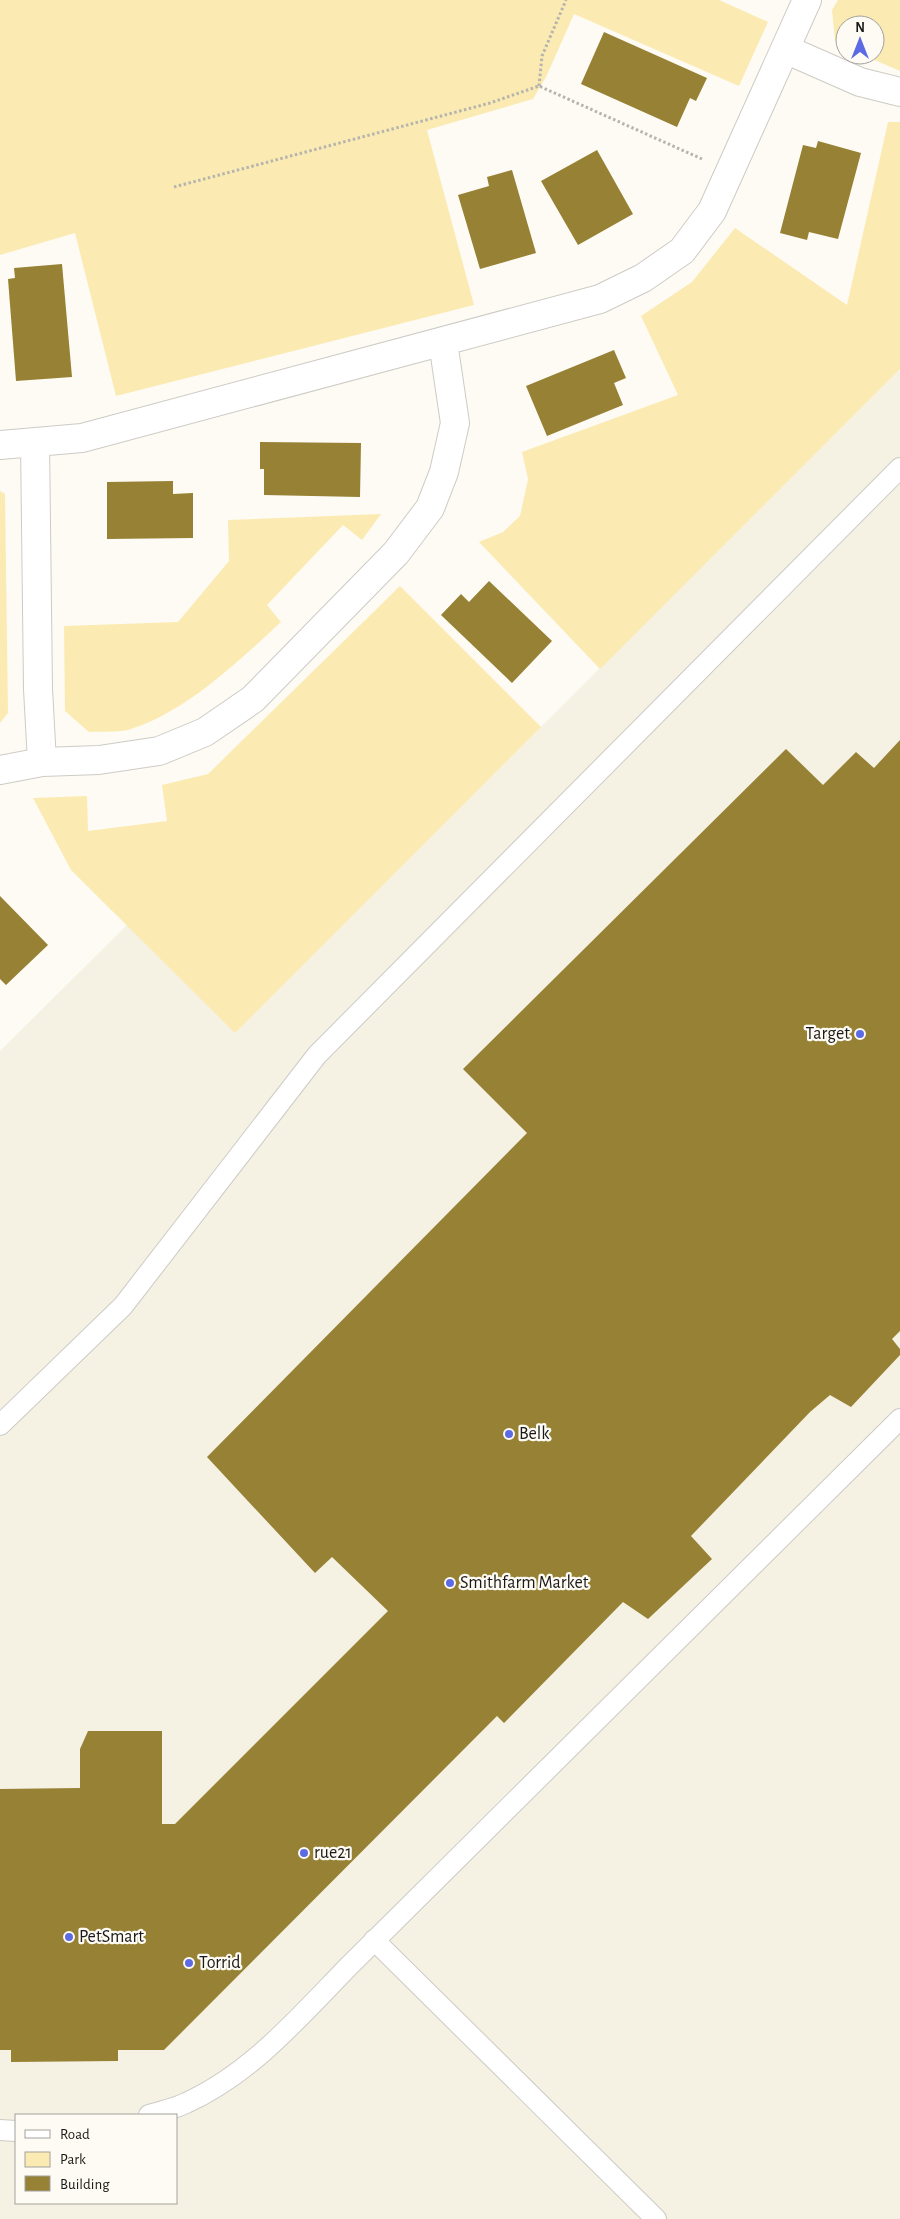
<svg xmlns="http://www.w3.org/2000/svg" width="900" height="2219" font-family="'Alegreya Sans',sans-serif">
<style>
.built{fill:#f5f1e3;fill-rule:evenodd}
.green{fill:#fbebb2}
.building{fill:#968134}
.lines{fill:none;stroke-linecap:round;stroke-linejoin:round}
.lane-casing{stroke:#cdcbc5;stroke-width:22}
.street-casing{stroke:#cdcbc5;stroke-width:30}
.path{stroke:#b5b4ae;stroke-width:3;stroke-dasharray:2.5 2.5;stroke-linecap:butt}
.lane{stroke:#fff;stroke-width:20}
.street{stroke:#fff;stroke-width:28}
.poi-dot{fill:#5c6be3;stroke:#fdfbf4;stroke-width:2}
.labels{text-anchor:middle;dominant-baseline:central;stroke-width:4.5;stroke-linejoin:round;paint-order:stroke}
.poi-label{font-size:18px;fill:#1b1a18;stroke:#fdfbf4;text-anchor:start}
</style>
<rect width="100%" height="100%" fill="#fdfbf4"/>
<!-- built -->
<path class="built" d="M 900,369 L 900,2219 L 0,2219 L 0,1051 L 127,925 L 235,1032 ZM 16,2115 L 176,2115 L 176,2203 L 16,2203 Z"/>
<!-- green -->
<path class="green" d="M 0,0 L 719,0 L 768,22 L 739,86 L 574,14 L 546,77 L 533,99 L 427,130 L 474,305 L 116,396 L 75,233 L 0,255 Z
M 838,0 L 900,0 L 900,71 L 863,55 L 875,55 L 875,25 L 845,25 L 845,46 L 835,40 L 832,10 Z
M 888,122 L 900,122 L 900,369 L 600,669 L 479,542 L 503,532 L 520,516 L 528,479 L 522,452 L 678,395 L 641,316 L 692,282 L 735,228 L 847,305 Z
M 0,491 L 5,494 L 8,713 L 0,723 Z
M 381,514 L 362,540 L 343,525 L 267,605 L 281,622 C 240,660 186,712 131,729 C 119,733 102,731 89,732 L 65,711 L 64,626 L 178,622 L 229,561 L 228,520 Z
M 400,586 L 541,727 L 235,1033 L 71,870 L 33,798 L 87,796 L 88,831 L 167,821 L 162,785 L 208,774 Z"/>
<!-- building -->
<path class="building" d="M 604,32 L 707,78 L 696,101 L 690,98 L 677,127 L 581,84 Z
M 818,141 L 861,153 L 838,239 L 809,232 L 807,240 L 780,233 L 803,145 L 816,148 Z
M 597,150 L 633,214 L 578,245 L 541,181 Z
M 512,170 L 536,253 L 480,269 L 458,195 L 489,186 L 487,177 Z
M 62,264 L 72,377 L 16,381 L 8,279 L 15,278 L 14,268 Z
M 614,350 L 626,378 L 614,383 L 623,405 L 547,436 L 526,386 Z
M 260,442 L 361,443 L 360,497 L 264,495 L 264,469 L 260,469 Z
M 173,481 L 173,494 L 193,493 L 193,538 L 107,539 L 107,482 Z
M 489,581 L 552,641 L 512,683 L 441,615 L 461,594 L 469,602 Z
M 900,740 L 900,1331 L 892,1339 L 900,1349 L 900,1355 L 851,1407 L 830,1395 L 810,1412 L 691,1536 L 712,1559 L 648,1619 L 623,1602 L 504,1723 L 497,1716 L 164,2050 L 118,2050 L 118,2061 L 11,2062 L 11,2050 L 0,2050 L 0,1789 L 80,1788 L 80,1749 L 88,1731 L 162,1731 L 162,1824 L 175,1824 L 388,1611 L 332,1557 L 315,1573 L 207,1457 L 527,1133 L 463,1069 L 786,749 L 823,785 L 856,752 L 874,768 Z
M 0,896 L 48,945 L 6,985 L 0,979 Z"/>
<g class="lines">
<defs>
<path id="lane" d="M 0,1425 L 123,1306 L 317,1055 L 900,468
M 374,1940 L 656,2219
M 149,2115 C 161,2111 174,2109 186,2103 C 252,2073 299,2017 349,1966 L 900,1419
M 0,2130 L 16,2131"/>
<path id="street" d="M 785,49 L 860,82 L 900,92
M 35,442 L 38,689 L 42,762
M 0,445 L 82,438 L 600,299 L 643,278 L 682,251 L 712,211 L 807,0
M 0,770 L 42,762 L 99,760 L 159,751 L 205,732 L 253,699 L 396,553 L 430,508 L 444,472 L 455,423 L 443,342"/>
</defs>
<!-- lane casing -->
<use href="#lane" class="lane-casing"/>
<!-- street casing -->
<use href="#street" class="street-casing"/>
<!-- path -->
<path class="path" d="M 539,86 L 542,56 L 566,0
M 174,187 L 490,103 L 539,86 L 702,159"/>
<!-- lane -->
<use href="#lane" class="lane"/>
<!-- street -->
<use href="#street" class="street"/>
</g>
<!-- markers -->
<g class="poi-dot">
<circle cx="860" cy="1034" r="5"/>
<circle cx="509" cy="1434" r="5"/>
<circle cx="450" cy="1583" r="5"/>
<circle cx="304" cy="1853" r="5"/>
<circle cx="69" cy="1937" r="5"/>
<circle cx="189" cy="1963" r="5"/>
</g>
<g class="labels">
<!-- poi labels -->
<g class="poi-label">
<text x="850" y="1034" text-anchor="end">Target</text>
<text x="519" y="1434">Belk</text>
<text x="460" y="1583">Smithfarm Market</text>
<text x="314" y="1853">rue21</text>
<text x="79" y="1937">PetSmart</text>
<text x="199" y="1963">Torrid</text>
</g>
</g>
<!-- legend -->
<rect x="15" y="2114" width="162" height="90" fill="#fdfbf4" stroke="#a3a19c"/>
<rect x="25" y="2130" width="25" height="8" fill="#ffffff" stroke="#a3a19c"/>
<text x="60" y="2139" font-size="15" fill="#1b1a18">Road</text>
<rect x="25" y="2152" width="25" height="15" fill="#fbebb2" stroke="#a3a19c"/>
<text x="60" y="2164" font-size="15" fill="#1b1a18">Park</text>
<rect x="25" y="2176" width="25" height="15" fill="#968134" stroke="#a3a19c"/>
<text x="60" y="2189" font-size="15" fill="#1b1a18">Building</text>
<!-- north arrow -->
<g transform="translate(860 40)"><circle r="24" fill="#fdfbf4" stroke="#a3a19c"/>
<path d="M0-4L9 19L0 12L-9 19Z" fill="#5c6be3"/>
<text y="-8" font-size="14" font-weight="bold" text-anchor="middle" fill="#1b1a18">N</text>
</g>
</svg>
